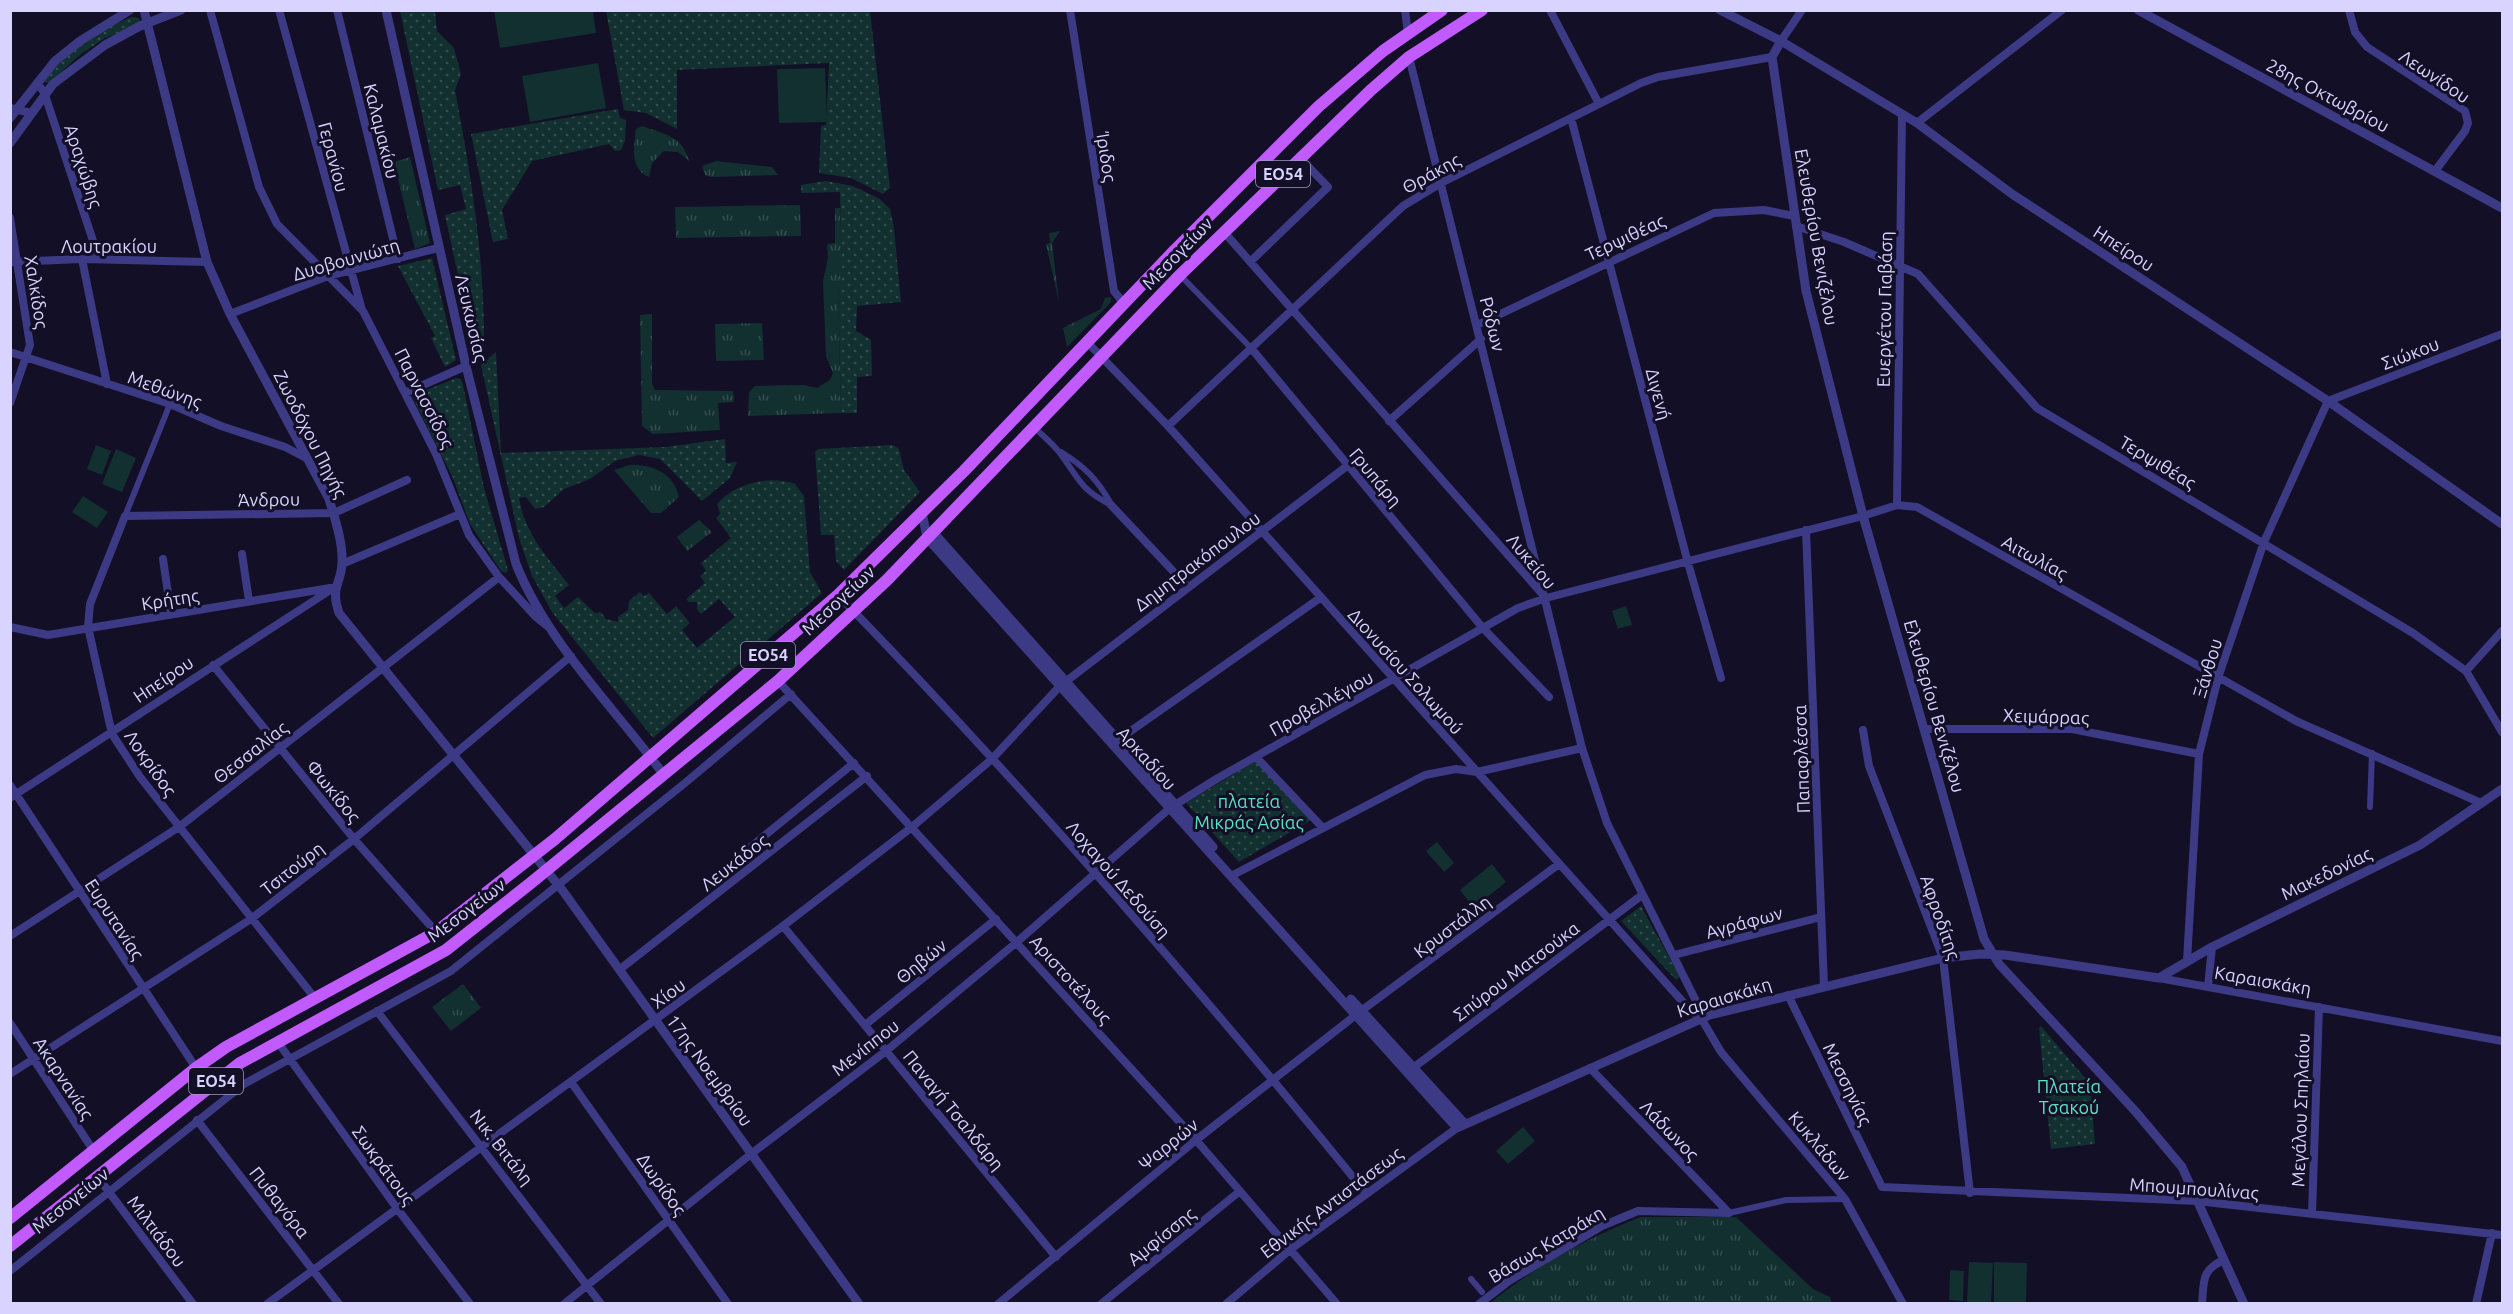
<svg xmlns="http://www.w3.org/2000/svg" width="2513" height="1314" font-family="Ubuntu,sans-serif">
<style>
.grass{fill:url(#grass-tufts)}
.park{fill:url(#park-dots)}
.pitch{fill:#12302f}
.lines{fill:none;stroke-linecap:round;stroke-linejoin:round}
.pedestrian{stroke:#3d3a85;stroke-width:6}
.minor{stroke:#3d3a85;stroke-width:8}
.tertiary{stroke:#3d3a85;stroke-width:9}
.primary{stroke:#c25bff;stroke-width:12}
.labels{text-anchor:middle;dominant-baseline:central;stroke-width:6;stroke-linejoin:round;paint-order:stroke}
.shield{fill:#130f26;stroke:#9e99be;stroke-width:1.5}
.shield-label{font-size:16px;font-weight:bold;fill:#d9d4ff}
.street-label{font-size:18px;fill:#d9d4ff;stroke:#130f26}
.park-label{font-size:18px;fill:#5fe0c0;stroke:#130f26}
</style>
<defs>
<pattern id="grass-tufts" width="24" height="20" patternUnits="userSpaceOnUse" patternTransform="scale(1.5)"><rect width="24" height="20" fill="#12302f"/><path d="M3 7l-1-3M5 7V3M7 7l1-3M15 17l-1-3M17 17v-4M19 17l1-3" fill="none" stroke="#344d4e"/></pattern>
<pattern id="park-dots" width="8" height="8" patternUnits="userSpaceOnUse" patternTransform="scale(1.5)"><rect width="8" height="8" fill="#12302f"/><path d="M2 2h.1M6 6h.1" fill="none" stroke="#344d4e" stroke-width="1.8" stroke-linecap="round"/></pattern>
</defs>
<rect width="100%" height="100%" fill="#130f26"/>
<!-- grass -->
<path class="grass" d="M 642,126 C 664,134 683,136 689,161 L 678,152 L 664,151 L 652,163 L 649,177 C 629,169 634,146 636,129 Z
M 410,157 L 430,243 L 415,249 L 394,162 Z
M 716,161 L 772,167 L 778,175 L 711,177 L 705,175 L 702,166 Z
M 800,205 L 801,236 L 676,238 L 675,207 Z
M 835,208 L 840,208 L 843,275 L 838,282 L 841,413 L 748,416 L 749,392 L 755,386 L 804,385 L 817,388 L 830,380 L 833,373 L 826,356 L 823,281 L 828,258 L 827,244 L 835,243 Z
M 1060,231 L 1052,243 L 1059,302 L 1046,244 L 1050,243 L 1049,233 Z
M 1111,297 L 1111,302 L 1067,347 L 1063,328 L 1101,309 L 1105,298 Z
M 652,314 L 652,384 L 655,390 L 733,391 L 734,402 L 718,403 L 720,430 L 653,434 L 642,426 L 640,315 Z
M 762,323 L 764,360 L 716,361 L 715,324 Z
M 630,465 C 652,464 674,473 679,497 L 661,513 L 651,513 L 614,470 Z
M 699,520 L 712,532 L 687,551 L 677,537 Z
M 463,984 L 481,1008 L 451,1031 L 432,1007 Z
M 1641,1217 L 1736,1217 L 1813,1289 L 1830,1297 L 1832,1303 L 1489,1304 C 1534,1267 1587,1238 1641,1217 Z"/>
<!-- park -->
<path class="park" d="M 400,11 L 435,11 L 437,31 L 454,48 L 461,74 L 455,90 C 471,175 485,260 484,347 L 475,354 L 445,215 L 466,209 L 460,185 L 438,190 Z
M 606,11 L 870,11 L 890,188 L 883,194 L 851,178 L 819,173 L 821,126 L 826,125 L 829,63 L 677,70 L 677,129 L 646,113 L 624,110 Z
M 132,17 L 139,18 L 141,24 L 105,38 L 81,54 L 49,83 L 45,82 C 57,54 105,27 132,17 Z
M 618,109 L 620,118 L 626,120 L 625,141 L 621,150 L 615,151 L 609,144 L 532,161 L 502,210 L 508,239 L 493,242 L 471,134 Z
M 826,181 L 853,186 L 880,199 L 890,209 L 894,228 L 901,302 L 857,306 L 856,331 L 871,340 L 872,376 L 857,377 L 857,413 L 841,413 L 838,282 L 842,275 L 840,192 L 801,193 L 801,185 Z
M 432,258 L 456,360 L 445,367 L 431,338 L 435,336 L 398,266 Z
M 496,352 L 501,453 L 665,447 L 725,439 L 726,463 L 737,462 L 730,478 L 702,501 L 660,459 L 639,455 L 615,461 L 590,479 L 564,489 L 544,507 L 535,509 L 526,497 L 519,498 C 525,534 547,557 569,585 L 555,596 L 564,608 L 578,597 L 595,613 L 601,612 L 606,619 L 618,622 L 618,617 L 628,610 L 629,601 L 640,592 L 644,596 L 649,593 L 667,614 L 676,606 L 690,623 L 682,630 L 697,648 L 735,617 L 719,599 L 701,614 L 697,609 L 697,602 L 689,602 L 686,599 L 705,583 L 700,576 L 706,571 L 701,563 L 731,538 L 716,518 L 720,514 L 717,504 C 736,483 768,475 795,484 L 804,496 L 810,572 L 822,593 L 653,738 L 552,612 L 532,576 L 519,538 L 481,365 Z
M 456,378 L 461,379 L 463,385 L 484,488 L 508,570 L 506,573 L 501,571 L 470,524 L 453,478 L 412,396 Z
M 893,445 L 899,449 L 904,470 L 920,492 L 844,570 L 836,561 L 834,535 L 821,535 L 815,452 L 818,449 Z
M 1255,761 L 1311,820 L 1239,862 L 1186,803 Z
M 1641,906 L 1680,977 L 1676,980 L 1621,921 Z
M 2041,1026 L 2090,1084 L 2095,1144 L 2051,1149 L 2039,1028 Z"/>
<!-- pitch -->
<path class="pitch" d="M 494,11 L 593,11 L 596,33 L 500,48 Z
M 598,63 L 606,108 L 530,122 L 522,76 Z
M 825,68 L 827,122 L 779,123 L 777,69 Z
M 96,445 L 111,451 L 102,475 L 87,469 Z
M 116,449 L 136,458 L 122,492 L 102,484 Z
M 83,496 L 108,512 L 97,528 L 72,512 Z
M 1626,606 L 1632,625 L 1618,629 L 1612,611 Z
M 1437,842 L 1454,863 L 1444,872 L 1426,851 Z
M 1492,864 L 1506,882 L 1474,908 L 1460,890 Z
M 1523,1127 L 1535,1141 L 1508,1164 L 1496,1151 Z
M 1969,1262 L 1993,1263 L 1991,1303 L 1967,1303 Z
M 1994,1262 L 2027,1263 L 2026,1303 L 1994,1303 Z
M 1950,1270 L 1964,1271 L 1963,1301 L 1949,1300 Z"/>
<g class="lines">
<!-- pedestrian -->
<path class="pedestrian" d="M 1180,275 L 1251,348
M 1035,428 C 1043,436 1052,443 1059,452 C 1079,478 1079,489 1111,505
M 1061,452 C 1084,466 1098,480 1111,504
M 125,516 L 170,404
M 2370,807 L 2372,753
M 1729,1213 L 1786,1200 L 1845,1199
M 1471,1279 L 1482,1292"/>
<!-- minor -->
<path class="minor" d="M 210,10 L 259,187 L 277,224 L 363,311 L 436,454 L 469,535 L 499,577 L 536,617 L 547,626
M 279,10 L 362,310
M 337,10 L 398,259
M 1070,10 L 1114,291 L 1125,305
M 1405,10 L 1408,33
M 1550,10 L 1599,104
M 2349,10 L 2355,32 L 2367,47 L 2465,111 L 2468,123 L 2465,131 L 2435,171
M 1781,41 L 1802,10
M 1409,57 L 1582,748 L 1607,823 L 1699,1007 L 1701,1018 L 1721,1052 L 1845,1199 L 1903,1304
M 37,83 L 44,92 L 99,259
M 10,108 L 31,113
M 1571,118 L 1688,563 L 1721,678
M 1917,123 L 2062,10
M 10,218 L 30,345 L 10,403
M 1796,226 L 1844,242 L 1918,274 L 2037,408 L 2413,633 L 2466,671 L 2502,732
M 1224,232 L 1545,597
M 82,259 L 107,384
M 10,262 L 82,259 L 207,262
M 1250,262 L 1328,187 L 1300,158
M 230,314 L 328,276 L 438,248
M 1477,325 L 1714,213 L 1764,210 L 1794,216
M 1089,344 L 1168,426 L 1691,1011 L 1701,1018
M 1251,348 L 1482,627 L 1549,697
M 10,352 L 170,404 L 221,426 L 285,447 L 308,459
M 405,393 L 466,366
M 1389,421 L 1481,339
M 1168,426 L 1403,206 L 1441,183 L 1641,83 L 1658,77 L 1772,57
M 1111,505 L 1188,587
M 1897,505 L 1902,114
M 1806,530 L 1824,986
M 242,554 L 249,601
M 163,559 L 171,614
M 342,564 L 460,514
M 838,595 C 1023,785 1198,987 1366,1193
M 10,627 L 48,635 L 330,588
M 213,665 L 354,839 L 436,932
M 2466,671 L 2502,631
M 778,681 L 1196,1140 L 1337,1304
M 1926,729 L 2072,729 L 2199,754
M 1863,730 L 1869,766 L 1943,958 L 1970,1193
M 1118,740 L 1320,598
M 1256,757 L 1322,827
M 10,785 L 196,1068
M 10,798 L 335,587
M 737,858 L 854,763
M 1231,876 L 1425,775 L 1456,769 L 1477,772 L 1582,748
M 783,926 L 1056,1257
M 10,936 L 179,827 L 499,577
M 1674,955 L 1821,917
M 2187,961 L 2199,754 L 2218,678 L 2264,542 L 2328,401 L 2502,334
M 619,970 L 867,776
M 2159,978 L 2502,1041
M 2208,987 L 2212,947
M 1788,995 L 1882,1187 L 2197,1201 L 2502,1235
M 314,997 L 140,777 L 112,734 L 88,627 L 90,604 L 125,516 L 334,513 L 407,480
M 377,1011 L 601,1304
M 10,1023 L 93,1150
M 865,1025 L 996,919
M 277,1041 L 396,1207 L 470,1304
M 1590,1068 L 1729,1213
M 1409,1071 L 1642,895
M 10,1074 L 251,919 L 354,839 L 571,656
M 571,1082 L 728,1304
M 197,1120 L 339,1304
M 97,1176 L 193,1304
M 2312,1214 L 2319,1007
M 10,1271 L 244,1084 L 451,971 L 685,783 L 791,694
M 267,1304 L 783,926 L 912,827 L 992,759 L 1060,686 L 1347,466
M 564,1304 L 751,1154 L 886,1051 L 1017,942 L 1170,808 L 1218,778 L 1518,608 L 1546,598 L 1863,516 L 1897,505 L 1917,507 L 2296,721 L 2481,803
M 998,1304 L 1196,1140 L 1361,1011 L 1559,864
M 1101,1304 L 1240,1191
M 1226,1304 L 1291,1249 L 1457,1128
M 1479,1304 L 1509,1281 L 1602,1226 L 1638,1211 L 1729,1213
M 2202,1304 C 2204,1281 2201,1270 2224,1260
M 2476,1304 L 2492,1233"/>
<!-- tertiary -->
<path class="tertiary" d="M 144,10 L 207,262 L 230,314 L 329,499 C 335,519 343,542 342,563 C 341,585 330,586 339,613 L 563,891 L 859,1304
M 386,10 L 466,366 L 516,564 C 548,644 614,707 664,775
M 1720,10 L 1781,41 L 1917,123 L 2012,194 L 2328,401 L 2502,524
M 2138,10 L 2502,208
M 1781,41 L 1772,57 L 1806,291 L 1863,516 L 1984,939 L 1999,964 L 2136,1112 L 2182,1167 L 2244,1304
M 10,118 L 55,61 L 80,41 L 130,10
M 10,143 L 53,84 L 105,45 L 140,26 L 181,10
M 922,512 L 927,538 L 1457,1128 L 1710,1015 L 1943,958 L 1980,954 L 2005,955 L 2159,978 L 2212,947 L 2420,845 L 2502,789
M 933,532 L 1213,847
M 1351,999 L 1465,1124"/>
<!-- primary -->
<path class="primary" d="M 10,1218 L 196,1068 L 226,1047 L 436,932 L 555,839 L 838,595 L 964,471 L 1174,251 L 1318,107 L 1383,51 L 1442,10
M 10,1246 L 240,1063 L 446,950 L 532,882 L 778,681 L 887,580 L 1180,275 L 1371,90 L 1409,57 L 1482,10"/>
</g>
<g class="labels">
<!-- shield labels -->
<g class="shield">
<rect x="1256" y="161" width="54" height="26" rx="4.5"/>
<rect x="741" y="642" width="54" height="26" rx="4.5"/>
<rect x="189" y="1068" width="54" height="26" rx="4.5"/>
</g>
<g class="shield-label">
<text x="1283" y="174">ΕΟ54</text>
<text x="768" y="655">ΕΟ54</text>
<text x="216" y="1081">ΕΟ54</text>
</g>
<!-- street labels -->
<g class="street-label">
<text transform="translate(2435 76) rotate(34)">Λεωνίδου</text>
<text transform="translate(2328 95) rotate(28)">28ης Οκτωβρίου</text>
<text transform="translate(382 131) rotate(76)">Καλαμακίου</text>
<text transform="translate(334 157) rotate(75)">Γερανίου</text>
<text transform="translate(1107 157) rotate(81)">Ίριδος</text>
<text transform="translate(84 166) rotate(72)">Αραχώβης</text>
<text transform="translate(1431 173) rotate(-29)">Θράκης</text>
<text transform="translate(1625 237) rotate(-25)">Τερψιθέας</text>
<text transform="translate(1817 237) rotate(80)">Ελευθερίου Βενιζέλου</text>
<text x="109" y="246">Λουτρακίου</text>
<text transform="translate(2124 248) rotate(33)">Ηπείρου</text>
<text transform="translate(1177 253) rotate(-46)">Μεσογείων</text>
<text transform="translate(346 259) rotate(-16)">Δυοβουνιώτη</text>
<text transform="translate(37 292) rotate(81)">Χαλκίδος</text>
<text transform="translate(1884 309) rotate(-89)">Ευεργέτου Γιαβάση</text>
<text transform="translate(472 318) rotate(77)">Λευκωσίας</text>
<text transform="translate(1493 324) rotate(76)">Ρόδων</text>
<text transform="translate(2410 353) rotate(-21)">Σιώκου</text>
<text transform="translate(165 389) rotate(20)">Μεθώνης</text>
<text transform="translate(1659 394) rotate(75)">Διγενή</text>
<text transform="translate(425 398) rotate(63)">Παρνασσίδος</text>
<text transform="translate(311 434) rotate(63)">Ζωοδόχου Πηγής</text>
<text transform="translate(2158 462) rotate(31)">Τερψιθέας</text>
<text transform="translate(1376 477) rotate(50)">Γρυπάρη</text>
<text transform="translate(269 499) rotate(-1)">Άνδρου</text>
<text transform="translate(2035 557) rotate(29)">Αιτωλίας</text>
<text transform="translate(1197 561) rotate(-37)">Δημητρακόπουλου</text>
<text transform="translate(1532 561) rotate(50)">Λυκείου</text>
<text transform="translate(170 599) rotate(-9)">Κρήτης</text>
<text transform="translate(838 600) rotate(-43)">Μεσογείων</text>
<text transform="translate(2207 668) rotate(-73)">Ξάνθου</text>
<text transform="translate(1406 671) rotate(48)">Διονυσίου Σολωμού</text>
<text transform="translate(163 679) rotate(-34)">Ηπείρου</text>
<text transform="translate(1321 703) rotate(-29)">Προβελλέγιου</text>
<text transform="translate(1935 706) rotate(74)">Ελευθερίου Βενιζέλου</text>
<text transform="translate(2046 716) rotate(2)">Χειμάρρας</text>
<text transform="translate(250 752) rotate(-38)">Θεσσαλίας</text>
<text transform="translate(1147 758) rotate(48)">Αρκαδίου</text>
<text transform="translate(1801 759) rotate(-92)">Παπαφλέσσα</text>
<text transform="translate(151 763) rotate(55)">Λοκρίδος</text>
<text transform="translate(334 791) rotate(51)">Φωκίδος</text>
<text transform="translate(734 862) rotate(-38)">Λευκάδος</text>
<text transform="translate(292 868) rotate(-38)">Τσιτούρη</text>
<text transform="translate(2326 873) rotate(-26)">Μακεδονίας</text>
<text transform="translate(1119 879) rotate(49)">Λοχαγού Δεδούση</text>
<text transform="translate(466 910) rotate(-37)">Μεσογείων</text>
<text transform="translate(1941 917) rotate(71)">Αφροδίτης</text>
<text transform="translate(115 919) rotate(57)">Ευρυτανίας</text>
<text transform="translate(1744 922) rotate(-15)">Αγράφων</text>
<text transform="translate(1452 926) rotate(-37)">Κρυστάλλη</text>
<text transform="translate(921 961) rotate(-39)">Θηβών</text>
<text transform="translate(1516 971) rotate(-37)">Σπύρου Ματσούκα</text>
<text transform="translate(1071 979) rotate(48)">Αριστοτέλους</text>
<text transform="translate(2263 980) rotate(10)">Καραισκάκη</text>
<text transform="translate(668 993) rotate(-36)">Χίου</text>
<text transform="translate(1724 997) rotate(-17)">Καραισκάκη</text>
<text transform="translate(865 1047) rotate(-38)">Μενίππου</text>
<text transform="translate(710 1070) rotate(54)">17ης Νοεμβρίου</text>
<text transform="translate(64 1078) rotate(57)">Ακαρνανίας</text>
<text transform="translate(1848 1084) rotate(64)">Μεσσηνίας</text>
<text transform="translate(954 1110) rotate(51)">Παναγή Τσαλδάρη</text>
<text transform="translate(2300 1110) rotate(-88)">Μεγάλου Σπηλαίου</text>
<text transform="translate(1670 1130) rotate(46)">Λάδωνος</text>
<text transform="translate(1168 1144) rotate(-39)">Ψαρρών</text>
<text transform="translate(1820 1146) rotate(50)">Κυκλάδων</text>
<text transform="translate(502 1147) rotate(52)">Νικ. Βιτάλη</text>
<text transform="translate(384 1165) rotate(54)">Σωκράτους</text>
<text transform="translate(662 1184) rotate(55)">Δωρίδος</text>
<text transform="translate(2194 1188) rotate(4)">Μπουμπουλίνας</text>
<text transform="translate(70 1200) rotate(-39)">Μεσογείων</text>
<text transform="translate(280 1202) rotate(52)">Πυθαγόρα</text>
<text transform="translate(1331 1202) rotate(-37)">Εθνικής Αντιστάσεως</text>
<text transform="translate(157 1231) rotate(53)">Μιλτιάδου</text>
<text transform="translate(1161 1236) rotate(-39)">Αμφίσσης</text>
<text transform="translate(1546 1244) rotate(-31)">Βάσως Κατράκη</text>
</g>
<!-- park labels -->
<g class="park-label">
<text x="1249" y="801">πλατεία<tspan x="1249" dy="21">Μικράς Ασίας</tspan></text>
<text x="2069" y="1086">Πλατεία<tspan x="2069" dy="21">Τσακού</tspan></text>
</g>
</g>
<!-- border -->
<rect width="2513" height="1314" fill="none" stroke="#d9d4ff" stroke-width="24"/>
</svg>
